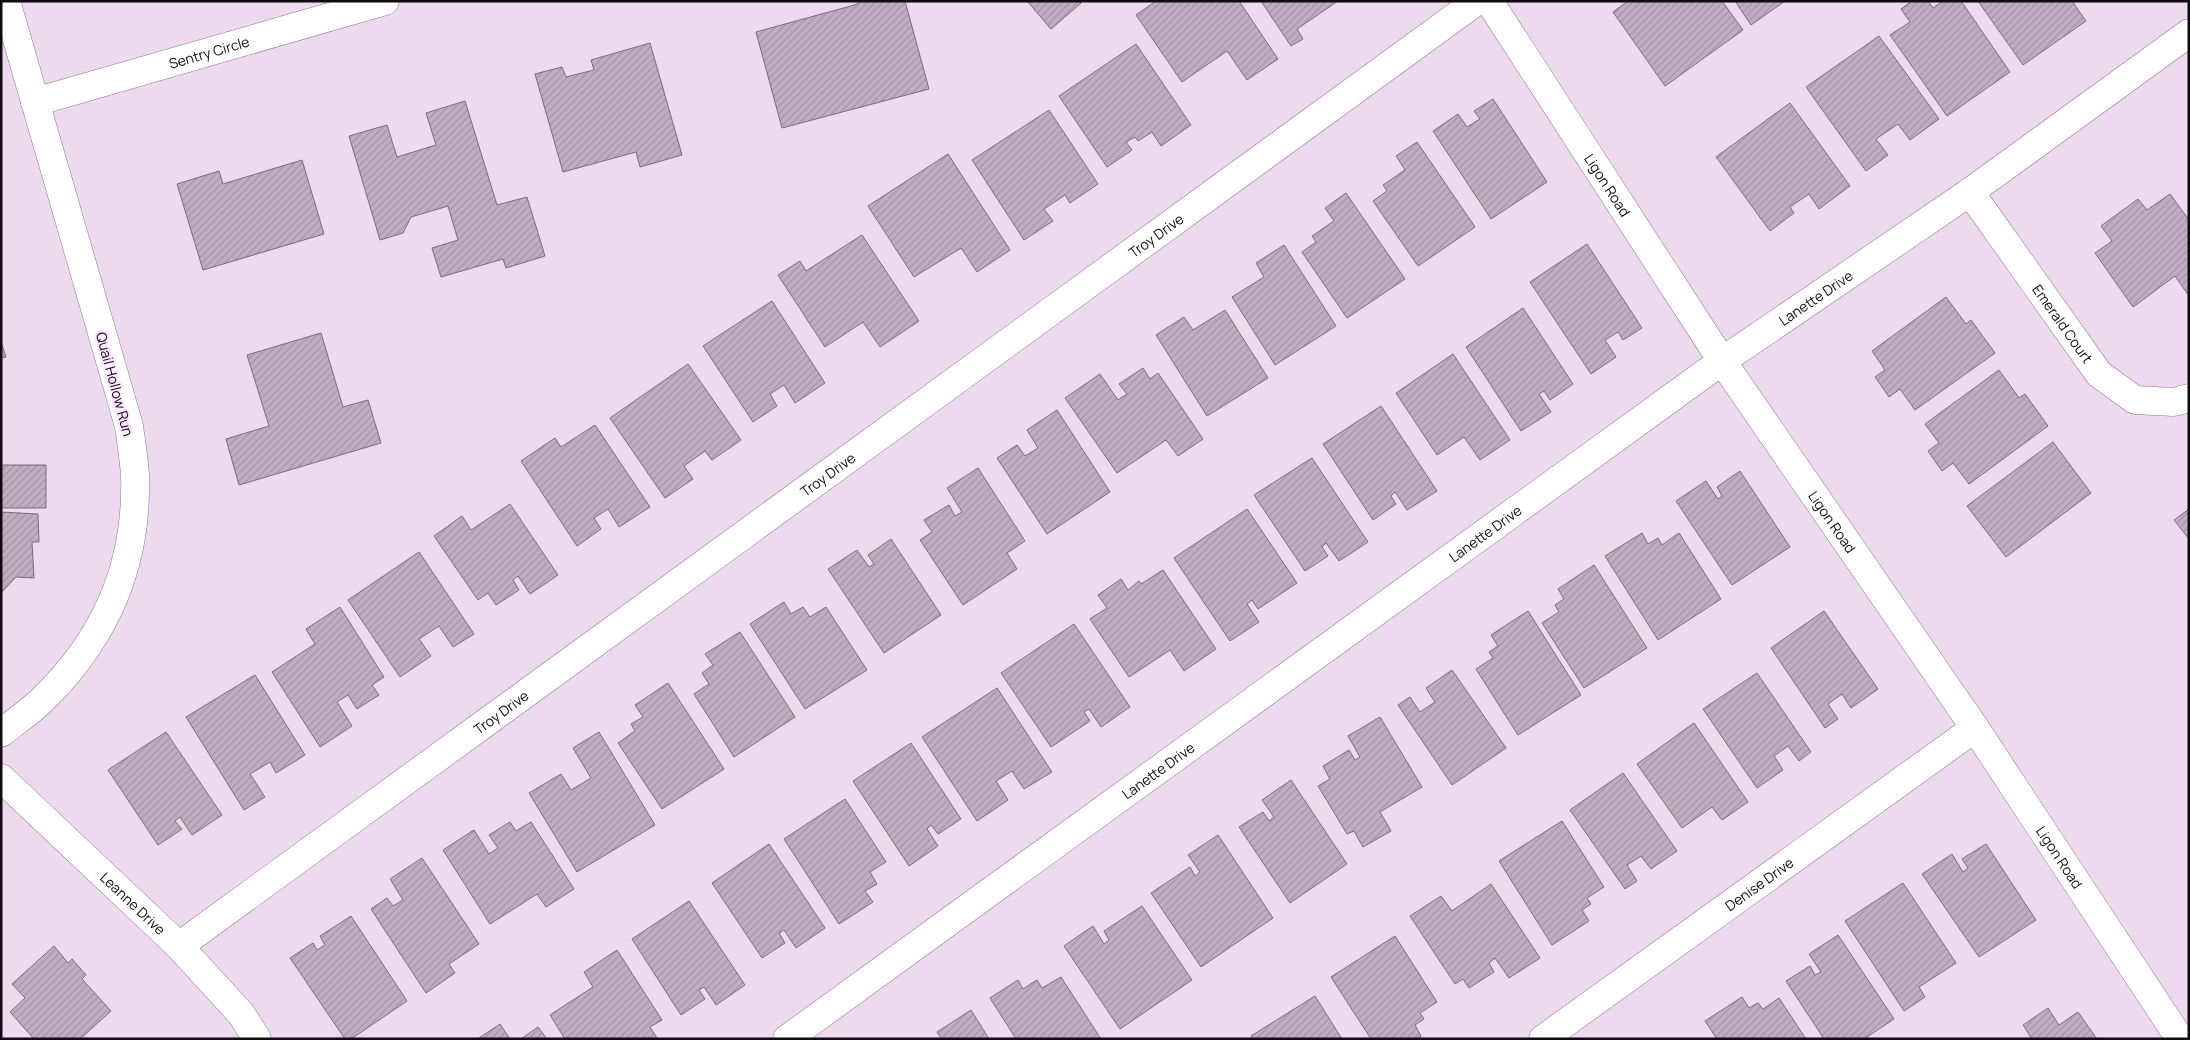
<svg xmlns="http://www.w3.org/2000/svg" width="2190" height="1040" font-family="Manrope,sans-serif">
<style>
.building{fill:url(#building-hatch);stroke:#7b6a7d}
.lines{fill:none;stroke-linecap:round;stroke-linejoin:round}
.minor-casing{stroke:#8b798c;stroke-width:29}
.minor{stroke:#fff;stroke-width:28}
.labels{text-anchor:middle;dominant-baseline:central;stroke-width:4.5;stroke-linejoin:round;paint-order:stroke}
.street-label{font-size:14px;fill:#0f0910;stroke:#fbe7fd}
</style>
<defs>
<pattern id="building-hatch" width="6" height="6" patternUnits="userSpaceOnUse" patternTransform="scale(1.25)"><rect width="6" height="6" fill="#c0adc2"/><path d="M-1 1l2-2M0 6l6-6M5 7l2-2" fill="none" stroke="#a494a6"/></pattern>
</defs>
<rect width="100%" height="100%" fill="#eedaef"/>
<!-- building -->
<path class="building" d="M 857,1 L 905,1 L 929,89 L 782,128 L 756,32 L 858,4 Z
M 1027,1 L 1079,1 L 1081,3 L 1051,29 Z
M 1156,1 L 1239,1 L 1278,59 L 1247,80 L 1227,51 L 1182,82 L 1136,15 Z
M 1261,1 L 1338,1 L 1297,29 L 1303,39 L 1291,46 Z
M 1628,1 L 1722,1 L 1743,30 L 1665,86 L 1613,12 Z
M 1735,1 L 1785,1 L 1751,25 Z
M 1912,1 L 1928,1 L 1933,8 L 1943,1 L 1961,1 L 2010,72 L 1947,116 L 1890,35 L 1910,22 L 1901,9 Z
M 1978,1 L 2072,1 L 2086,21 L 2023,65 Z
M 1879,36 L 1939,119 L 1910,140 L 1898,124 L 1876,139 L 1888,155 L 1866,171 L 1806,87 Z
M 650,43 L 682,155 L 640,167 L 636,152 L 563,172 L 535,74 L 562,67 L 566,77 L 594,70 L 591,60 Z
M 1136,44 L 1191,125 L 1161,146 L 1152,132 L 1138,141 L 1135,137 L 1126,142 L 1132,150 L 1107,167 L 1059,96 Z
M 1493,99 L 1547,182 L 1491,219 L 1433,131 L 1458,114 L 1467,127 L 1480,119 L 1474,111 Z
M 465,101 L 497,205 L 527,197 L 545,256 L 506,268 L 503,259 L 441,277 L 432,248 L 458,240 L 448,206 L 411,217 L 403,233 L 380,240 L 349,136 L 387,125 L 397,157 L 436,145 L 426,113 Z
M 1790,103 L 1850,186 L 1819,209 L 1809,194 L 1790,207 L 1794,213 L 1770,231 L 1716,157 Z
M 1049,110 L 1098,184 L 1070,203 L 1065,195 L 1044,209 L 1053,221 L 1024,240 L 972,160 Z
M 1417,142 L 1475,227 L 1418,266 L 1373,201 L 1387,191 L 1383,185 L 1405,170 L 1396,156 Z
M 948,154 L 1010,250 L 977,272 L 961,248 L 914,277 L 868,206 Z
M 302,160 L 324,234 L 203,270 L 177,184 L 219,171 L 223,184 Z
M 1346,193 L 1405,279 L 1347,318 L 1302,252 L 1316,242 L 1312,236 L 1334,221 L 1325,208 Z
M 2170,194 L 2189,220 L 2189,296 L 2175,276 L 2133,307 L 2095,253 L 2112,241 L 2101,226 L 2138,199 L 2147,210 Z
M 862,235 L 919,321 L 880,347 L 863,322 L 825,347 L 778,275 L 800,261 L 806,271 Z
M 1587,244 L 1642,328 L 1623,340 L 1618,332 L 1605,340 L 1616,357 L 1591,374 L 1530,282 Z
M 1284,245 L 1336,326 L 1275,365 L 1232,297 L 1264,277 L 1256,263 Z
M 1946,297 L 1966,324 L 1971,320 L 1995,353 L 1915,410 L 1900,389 L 1889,397 L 1875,377 L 1885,370 L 1872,351 Z
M 772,301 L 825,383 L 795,403 L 784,385 L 770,394 L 777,406 L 753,422 L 703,346 Z
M 1523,308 L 1573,384 L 1550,400 L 1544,391 L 1539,394 L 1551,412 L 1521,431 L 1466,347 Z
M 1225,310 L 1268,378 L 1207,416 L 1156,335 L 1184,317 L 1193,330 Z
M 321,333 L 343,407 L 368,400 L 381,443 L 239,485 L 226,439 L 269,426 L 247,355 Z
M 1,342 L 6,357 L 1,358 Z
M 1453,354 L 1510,440 L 1480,460 L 1464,437 L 1437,455 L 1396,393 Z
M 688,364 L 741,440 L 712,460 L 705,451 L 684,466 L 693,479 L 665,498 L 610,418 Z
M 1143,368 L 1150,379 L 1158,373 L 1203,439 L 1178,456 L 1166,440 L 1117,473 L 1065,398 L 1100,374 L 1118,400 L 1127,394 L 1119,384 Z
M 1999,370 L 2019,398 L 2025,394 L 2048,426 L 1969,484 L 1953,463 L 1942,471 L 1928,451 L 1939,443 L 1925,424 Z
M 1381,406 L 1437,491 L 1407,510 L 1395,492 L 1391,496 L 1396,504 L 1373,520 L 1323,444 Z
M 1057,410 L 1110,492 L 1047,534 L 997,458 L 1017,445 L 1025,456 L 1038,448 L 1027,430 Z
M 595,425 L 650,507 L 619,527 L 608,509 L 594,518 L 601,529 L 577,546 L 521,461 L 555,438 L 561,447 Z
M 2053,442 L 2091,493 L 2006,557 L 1967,506 Z
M 1312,458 L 1368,542 L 1339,561 L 1326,543 L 1322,547 L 1328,556 L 1305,571 L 1254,495 Z
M 1,465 L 46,465 L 46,508 L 1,508 Z
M 978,468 L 1025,541 L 1007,553 L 1017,569 L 963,605 L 920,540 L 932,532 L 924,520 L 949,505 L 955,516 L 962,512 L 947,488 Z
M 1740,471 L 1790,547 L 1732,585 L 1676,501 L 1706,481 L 1718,499 L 1722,496 L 1717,487 Z
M 510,504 L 558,575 L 530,594 L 518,576 L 513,580 L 519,590 L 496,605 L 488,593 L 478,600 L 434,536 L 462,516 L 471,530 Z
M 1247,509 L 1297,583 L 1258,609 L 1252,600 L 1247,604 L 1259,622 L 1230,641 L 1174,558 Z
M 2189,509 L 2189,539 L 2174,520 Z
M 1,512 L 38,514 L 39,542 L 32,542 L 34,578 L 16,577 L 1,593 Z
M 1642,533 L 1648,544 L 1658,538 L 1662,545 L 1679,533 L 1721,599 L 1658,640 L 1605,556 Z
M 891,539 L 941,615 L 884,653 L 828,569 L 857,550 L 869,567 L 874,564 L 868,555 Z
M 419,552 L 474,634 L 453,647 L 439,626 L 419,639 L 431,656 L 400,677 L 348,600 Z
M 1594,565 L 1647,648 L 1584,688 L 1542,623 L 1559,612 L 1555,605 L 1564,599 L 1558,589 Z
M 1163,570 L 1216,649 L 1184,671 L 1170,650 L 1129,677 L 1090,619 L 1107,608 L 1098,595 L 1121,579 L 1128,590 L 1139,581 L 1141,584 Z
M 784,602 L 791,614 L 803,607 L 810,617 L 826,607 L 867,670 L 805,709 L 750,624 Z
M 340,607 L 384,677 L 372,685 L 379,695 L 357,709 L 348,695 L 337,702 L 352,726 L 320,747 L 272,672 L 315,644 L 306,629 Z
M 1528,611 L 1581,695 L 1518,735 L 1476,669 L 1493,658 L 1489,652 L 1498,646 L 1491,635 Z
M 1824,611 L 1878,689 L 1851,708 L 1842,694 L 1828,704 L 1838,719 L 1825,728 L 1771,648 Z
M 1074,624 L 1130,707 L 1101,727 L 1089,709 L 1084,712 L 1090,721 L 1051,747 L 1001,673 Z
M 740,632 L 795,717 L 734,757 L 694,694 L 709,684 L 702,673 L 713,665 L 705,654 Z
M 1452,670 L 1506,748 L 1452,785 L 1398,705 L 1410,697 L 1420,712 L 1435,702 L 1426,688 Z
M 1757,673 L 1811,752 L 1799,761 L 1788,746 L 1774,756 L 1783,770 L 1757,788 L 1703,709 Z
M 255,675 L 305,755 L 276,773 L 270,762 L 250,774 L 265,797 L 244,810 L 186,717 Z
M 668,683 L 724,769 L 662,809 L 618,743 L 635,731 L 631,724 L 643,717 L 635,705 Z
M 997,688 L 1052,772 L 1024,789 L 1012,771 L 996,781 L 1008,800 L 977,821 L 922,737 Z
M 1380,717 L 1422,787 L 1380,812 L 1391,831 L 1363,847 L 1354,831 L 1347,834 L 1318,786 L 1330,779 L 1323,766 L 1349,750 L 1355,760 L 1360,757 L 1348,736 Z
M 1694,723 L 1748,802 L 1722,820 L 1712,807 L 1682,828 L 1637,764 Z
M 166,732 L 222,815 L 192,835 L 180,817 L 175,821 L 182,829 L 158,845 L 108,770 Z
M 599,732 L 655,825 L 577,872 L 529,793 L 561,774 L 571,790 L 591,778 L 573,748 Z
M 911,743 L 961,819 L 938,834 L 931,825 L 927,829 L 938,846 L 909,866 L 853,781 Z
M 1623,773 L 1677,851 L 1651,869 L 1641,856 L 1627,865 L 1637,881 L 1625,889 L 1570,810 Z
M 1291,780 L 1347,864 L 1290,903 L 1239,827 L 1263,812 L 1269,821 L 1274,817 L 1262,800 Z
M 845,799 L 886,862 L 870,872 L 877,884 L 865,891 L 873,902 L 839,924 L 784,839 Z
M 1562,821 L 1604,887 L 1587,898 L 1591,904 L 1582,910 L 1589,921 L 1552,945 L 1499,861 Z
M 510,822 L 516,831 L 531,822 L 574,889 L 546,907 L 537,894 L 490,924 L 443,850 L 474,830 L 489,854 L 498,848 L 489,835 Z
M 1218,835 L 1273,918 L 1201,967 L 1151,893 L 1190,867 L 1195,876 L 1200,872 L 1188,855 Z
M 769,844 L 825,928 L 796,948 L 784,930 L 779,933 L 785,943 L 762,958 L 712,883 Z
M 1986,844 L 2036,920 L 1979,957 L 1922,874 L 1952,854 L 1963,872 L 1968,868 L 1962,859 Z
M 422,858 L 479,944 L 449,964 L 455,973 L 426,993 L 371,909 L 387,898 L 393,906 L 403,900 L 390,879 Z
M 1903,883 L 1956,963 L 1919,987 L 1925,997 L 1904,1011 L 1845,921 Z
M 1491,884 L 1540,958 L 1509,978 L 1495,958 L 1489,963 L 1494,972 L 1469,988 L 1463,979 L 1455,984 L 1410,916 L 1441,896 L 1452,911 Z
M 689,901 L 745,985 L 716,1005 L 704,987 L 699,990 L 705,999 L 681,1015 L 632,939 Z
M 1142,906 L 1192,980 L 1120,1029 L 1064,946 L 1093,926 L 1104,944 L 1109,940 L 1104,931 Z
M 351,916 L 407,1001 L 351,1039 L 345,1039 L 290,958 L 313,943 L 317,950 L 325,945 L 320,936 Z
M 1838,935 L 1894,1019 L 1864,1039 L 1824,1039 L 1786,981 L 1810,966 L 1815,975 L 1821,972 L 1809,954 Z
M 1395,936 L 1437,1002 L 1420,1013 L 1424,1019 L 1415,1025 L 1421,1036 L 1417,1039 L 1371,1039 L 1331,977 Z
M 54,946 L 68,963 L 72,959 L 86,975 L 82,979 L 111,1011 L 80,1039 L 34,1039 L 10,1012 L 25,998 L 12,984 Z
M 617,950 L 662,1020 L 650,1027 L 657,1038 L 565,1039 L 550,1015 L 593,987 L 584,972 Z
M 1061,977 L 1101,1039 L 1016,1039 L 990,998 L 1018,980 L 1023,989 L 1037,980 L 1042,988 Z
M 1315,996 L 1342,1039 L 1253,1039 L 1251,1036 Z
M 1742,997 L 1749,1008 L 1758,1003 L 1763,1009 L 1779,998 L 1806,1039 L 1717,1039 L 1705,1021 Z
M 2048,1008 L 2059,1025 L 2078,1012 L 2097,1039 L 2032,1039 L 2023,1025 Z
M 971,1010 L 989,1039 L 942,1039 L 937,1032 Z
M 500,1024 L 510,1039 L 479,1039 L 479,1038 Z
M 538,1027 L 547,1039 L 521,1039 Z"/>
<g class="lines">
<defs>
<g id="minor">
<path id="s1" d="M 1489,1 L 1722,361 L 1975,728 L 2180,1039"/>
<path id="s2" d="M 35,102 L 385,1"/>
<path id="s3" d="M 1970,192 L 2099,374 L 2135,400 L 2174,402 L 2189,398"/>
<path d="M 1,733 C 14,723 28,713 40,702 C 105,640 138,566 135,475 C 134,459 131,442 129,426 L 6,1"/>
<path id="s4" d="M 1,778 L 179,946 L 242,1015 L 257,1039"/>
<path id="s5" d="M 179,946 L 1477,1"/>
<path id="s6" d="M 787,1039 L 1722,361 L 1970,192 L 2189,33"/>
<path id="s7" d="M 1543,1039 L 1975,728"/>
</g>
</defs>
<!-- minor casing -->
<use href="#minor" class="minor-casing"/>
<!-- minor -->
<use href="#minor" class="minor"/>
</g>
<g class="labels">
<!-- street labels -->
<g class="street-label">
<text stroke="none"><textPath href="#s2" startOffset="181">Sentry Circle</textPath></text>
<text stroke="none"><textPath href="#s1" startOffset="219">Ligon Road</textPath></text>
<text stroke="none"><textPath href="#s5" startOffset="1208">Troy Drive</textPath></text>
<text stroke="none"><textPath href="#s6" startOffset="1268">Lanette Drive</textPath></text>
<text stroke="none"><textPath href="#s3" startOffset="161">Emerald Court</textPath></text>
<text transform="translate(115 384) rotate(75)">Quail Hollow Run</text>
<text stroke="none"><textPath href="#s5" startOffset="802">Troy Drive</textPath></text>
<text stroke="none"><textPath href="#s1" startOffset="624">Ligon Road</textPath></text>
<text stroke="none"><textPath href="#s6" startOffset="862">Lanette Drive</textPath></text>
<text stroke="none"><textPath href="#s5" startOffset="398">Troy Drive</textPath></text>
<text stroke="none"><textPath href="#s6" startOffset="458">Lanette Drive</textPath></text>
<text stroke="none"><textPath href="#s1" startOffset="1029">Ligon Road</textPath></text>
<text stroke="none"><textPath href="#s7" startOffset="266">Denise Drive</textPath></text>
<text stroke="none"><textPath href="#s4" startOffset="182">Leanne Drive</textPath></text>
</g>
</g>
<!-- border -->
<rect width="2190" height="1040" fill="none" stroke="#0f0910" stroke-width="5"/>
</svg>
